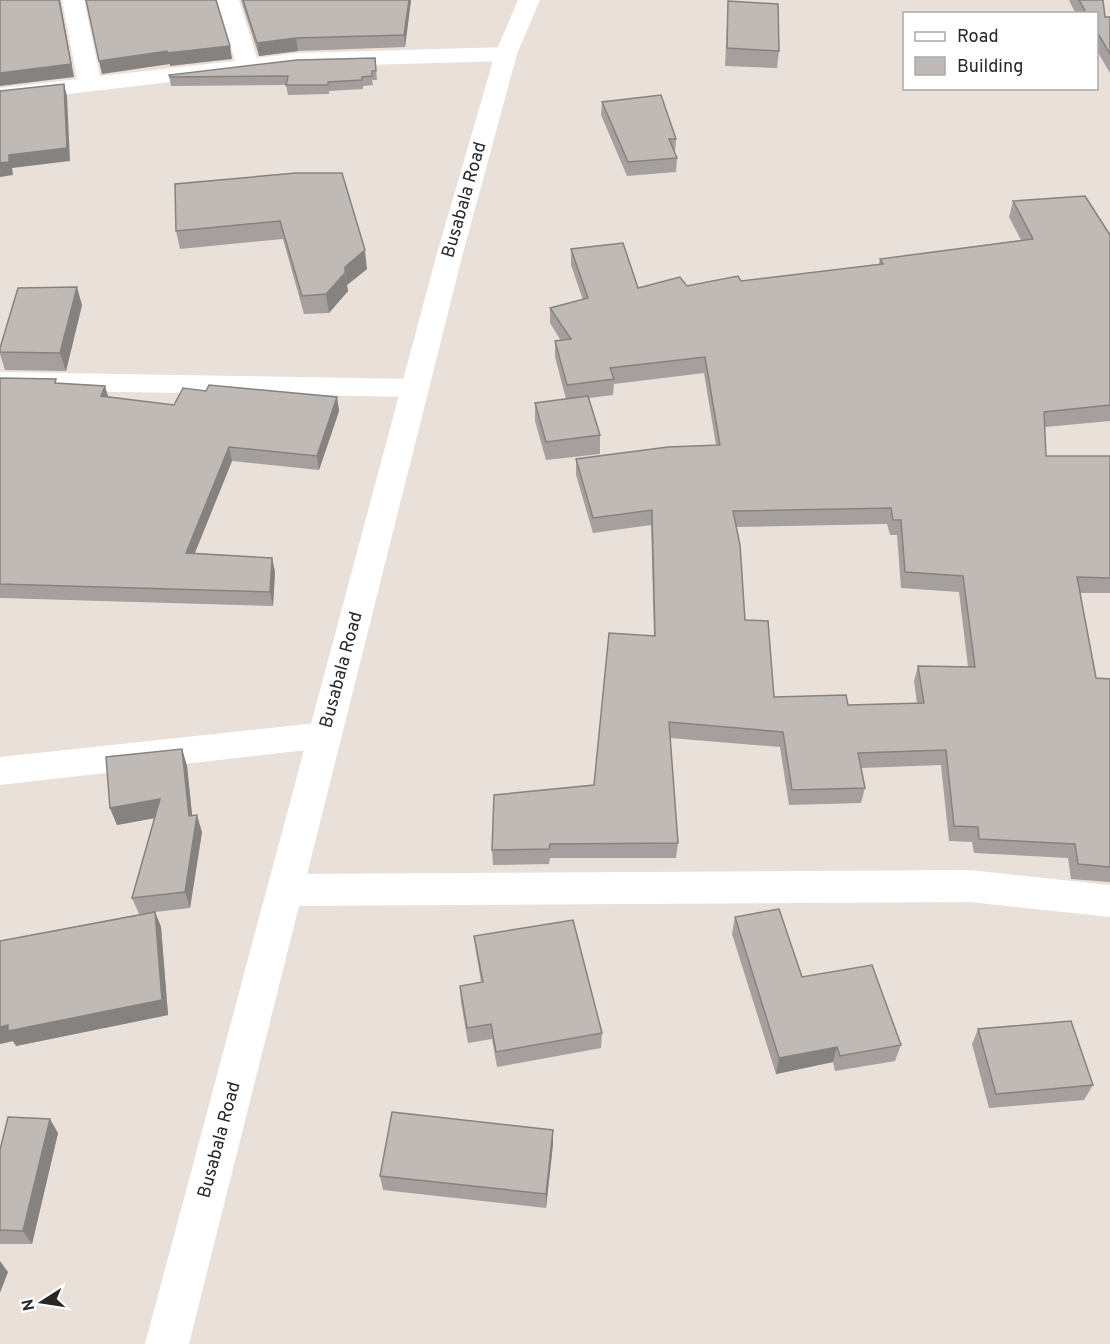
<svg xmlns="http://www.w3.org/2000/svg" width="1110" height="1344" font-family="Overpass,sans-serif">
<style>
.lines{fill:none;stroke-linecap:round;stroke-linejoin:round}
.minor{fill:#fff;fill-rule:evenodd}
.tertiary{fill:#fff;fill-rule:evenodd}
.wall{fill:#a5a09d;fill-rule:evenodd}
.shaded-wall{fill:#86827f}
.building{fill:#c0bab6;stroke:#86827f;stroke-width:1.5;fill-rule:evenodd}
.labels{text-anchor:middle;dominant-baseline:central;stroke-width:5;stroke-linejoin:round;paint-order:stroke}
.street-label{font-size:18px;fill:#272727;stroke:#fff}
</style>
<rect width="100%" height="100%" fill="#e8e0d9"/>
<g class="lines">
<!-- minor -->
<path class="minor" d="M 62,0 L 84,0 L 100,76 L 235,61 L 217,0 L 239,0 L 257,58 L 298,53 L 506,47 L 514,49 L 517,54 L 514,59 L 506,61 L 298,67 L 0,102 L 0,88 L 77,79 Z
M 0,372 L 415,379 L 425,382 L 429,388 L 425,394 L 415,397 L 0,390 Z
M 325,722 L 337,725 L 342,735 L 337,745 L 325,748 L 0,785 L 0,757 Z
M 970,870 L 1110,885 L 1110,917 L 970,902 L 285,906 L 272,901 L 267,890 L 272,879 L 285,874 Z"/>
<!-- tertiary -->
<path class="tertiary" d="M 518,0 L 540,0 L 517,54 L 462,257 L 189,1344 L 145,1344 L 436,257 L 495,54 Z"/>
</g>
<!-- wall -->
<path class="wall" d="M 241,0 L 411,0 L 405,47 L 298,51 L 259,56 Z
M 1069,0 L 1103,0 L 1105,17 L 1110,17 L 1110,73 L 1096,49 L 1096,14 L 1076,14 Z
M 728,1 L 779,51 L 777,68 L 725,66 Z
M 375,58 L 377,80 L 372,80 L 373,85 L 363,86 L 363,89 L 329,91 L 329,94 L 288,95 L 286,85 L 171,86 L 169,75 Z
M 602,102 L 676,139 L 675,153 L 674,153 L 677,158 L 676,172 L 627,176 L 601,115 Z
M 296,173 L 367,269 L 347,285 L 348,291 L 329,313 L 304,314 L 283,239 L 180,249 L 176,231 Z
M 1013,201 L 1110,235 L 1110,421 L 1045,427 L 1046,456 L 1110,456 L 1110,593 L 1080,593 L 1096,678 L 1110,679 L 1110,882 L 1071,879 L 1068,858 L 974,853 L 972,842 L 949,841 L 941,765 L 861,768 L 865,788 L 861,803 L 789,805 L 780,747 L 670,738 L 678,843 L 676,858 L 550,858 L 549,864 L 493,865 L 492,850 L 594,785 L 654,636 L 651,525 L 593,533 L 576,475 L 576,459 L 716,445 L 704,373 L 614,384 L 613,395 L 589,398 L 600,435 L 600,454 L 546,460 L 535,421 L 535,403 L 566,399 L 555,357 L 555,341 L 561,341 L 550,323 L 550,308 L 583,300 L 571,265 L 571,249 L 638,288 L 687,286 L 741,281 L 879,264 L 880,259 L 1021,240 L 1009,217 ZM 887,524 L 890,535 L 897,535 L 901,588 L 959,592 L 968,667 L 918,666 L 914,681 L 917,703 L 848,705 L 774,697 L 745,620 L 736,527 Z
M 82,305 L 66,371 L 5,370 L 0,354 L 0,348 Z
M 0,378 L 57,383 L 105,386 L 108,397 L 174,405 L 206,391 L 337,397 L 339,411 L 319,470 L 232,461 L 195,553 L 272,558 L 275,572 L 273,606 L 0,598 Z
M 182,749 L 187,766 L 192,816 L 202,832 L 190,908 L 155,912 L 161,927 L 168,1015 L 16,1046 L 13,1041 L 0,1044 L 0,941 L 146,913 L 139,914 L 132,898 L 155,818 L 117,825 L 110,808 Z
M 735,917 L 802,977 L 901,1045 L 895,1061 L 835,1071 L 833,1062 L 776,1074 L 732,934 Z
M 474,936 L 602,1033 L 601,1048 L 497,1067 L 492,1039 L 468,1043 L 461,1002 L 460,986 L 481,982 L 476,952 Z
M 978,1029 L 1093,1085 L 1084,1100 L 989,1108 L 972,1044 Z
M 553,1130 L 553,1144 L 546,1208 L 383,1190 L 380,1176 Z
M 58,1133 L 32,1244 L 0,1244 L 0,1150 Z"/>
<!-- shaded-wall -->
<path class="shaded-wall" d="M 59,0 L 60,0 L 74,77 L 0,86 L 0,73 Z
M 409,0 L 411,0 L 405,47 L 404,35 Z
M 296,38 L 298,51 L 259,56 L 257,43 Z
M 230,46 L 232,59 L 170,66 L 170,64 L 102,74 L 99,61 L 167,51 Z
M 64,84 L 67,96 L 70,161 L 12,168 L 13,175 L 0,177 L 0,163 L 9,155 Z
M 365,250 L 367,269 L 347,285 L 345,267 Z
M 345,273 L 348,291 L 329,313 L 326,294 Z
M 77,287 L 82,305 L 66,371 L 60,353 Z
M 105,386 L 109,400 L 101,396 Z
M 337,397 L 339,411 L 319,470 L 317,456 Z
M 229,447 L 232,461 L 189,567 L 186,553 Z
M 272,558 L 275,572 L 273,606 L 270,592 Z
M 182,749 L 187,766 L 194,833 L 189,816 Z
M 160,799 L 166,816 L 117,825 L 110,808 Z
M 197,815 L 202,832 L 190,908 L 185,892 Z
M 155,912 L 161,927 L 168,1015 L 16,1046 L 13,1041 L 0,1044 L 0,1027 Z
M 837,1047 L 833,1062 L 776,1074 L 779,1058 Z
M 50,1119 L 58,1133 L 32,1244 L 23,1231 Z
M 553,1130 L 553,1144 L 546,1208 L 546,1194 Z
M 0,1261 L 8,1272 L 0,1293 Z"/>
<!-- building -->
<path class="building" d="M 0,0 L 59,0 L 71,64 L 0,73 Z
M 86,0 L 216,0 L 230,46 L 167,53 L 167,51 L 99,61 Z
M 243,0 L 409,0 L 404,35 L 296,38 L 257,43 Z
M 1079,0 L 1103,0 L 1105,17 L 1110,17 L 1110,54 L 1096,30 L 1096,14 L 1087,14 Z
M 728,1 L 778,4 L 779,51 L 727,48 Z
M 375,58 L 376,71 L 372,71 L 372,76 L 362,77 L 362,80 L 328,82 L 328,85 L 286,85 L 288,76 L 170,77 L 169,75 L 297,60 Z
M 64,84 L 67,148 L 9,155 L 9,162 L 0,163 L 0,91 Z
M 661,95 L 676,139 L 669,139 L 677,158 L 628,162 L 602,102 Z
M 296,173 L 342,173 L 365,250 L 345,267 L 345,273 L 326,294 L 302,296 L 280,221 L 176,231 L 175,184 Z
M 1085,196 L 1110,235 L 1110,405 L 1044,412 L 1046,456 L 1110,456 L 1110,578 L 1077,577 L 1096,678 L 1110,679 L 1110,867 L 1078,864 L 1075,844 L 979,839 L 978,827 L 954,826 L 946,750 L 858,753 L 865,788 L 792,790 L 783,732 L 669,722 L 678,843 L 550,844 L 549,849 L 492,850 L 494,795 L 594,785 L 609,633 L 655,636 L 652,510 L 593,518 L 576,459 L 668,447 L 720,445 L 705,357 L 610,368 L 614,379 L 567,385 L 555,341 L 571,339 L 550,308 L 588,298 L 571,249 L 623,243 L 638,288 L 680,277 L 687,286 L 738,276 L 741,281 L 883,264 L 880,259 L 1033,239 L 1013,201 ZM 891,508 L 893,520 L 901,520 L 905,572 L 963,576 L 975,667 L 918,666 L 924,703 L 848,705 L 846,695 L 774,697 L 768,621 L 745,620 L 740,545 L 733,511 Z
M 77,287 L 60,353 L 0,352 L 0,348 L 18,288 Z
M 0,378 L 56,379 L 55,383 L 105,386 L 101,396 L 174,405 L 183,388 L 206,391 L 209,385 L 337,397 L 317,456 L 229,447 L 186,553 L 272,558 L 270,592 L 0,584 Z
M 588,396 L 600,435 L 546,442 L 535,403 Z
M 182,749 L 189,816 L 197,815 L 185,892 L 132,898 L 160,799 L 110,808 L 106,757 Z
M 779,909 L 802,977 L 872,965 L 901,1045 L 840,1056 L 837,1047 L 779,1058 L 735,917 Z
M 155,912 L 162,1000 L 8,1031 L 8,1025 L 0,1027 L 0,941 Z
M 573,920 L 602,1033 L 496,1052 L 491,1024 L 467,1028 L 460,986 L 483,982 L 474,936 Z
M 1071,1021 L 1093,1085 L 996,1094 L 978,1029 Z
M 392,1112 L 553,1130 L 546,1194 L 380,1176 Z
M 8,1117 L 50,1119 L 23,1231 L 0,1230 L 0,1150 Z"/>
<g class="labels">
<!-- street labels -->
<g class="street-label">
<text transform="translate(465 200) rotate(-74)">Busabala Road</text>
<text transform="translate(342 670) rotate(-75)">Busabala Road</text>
<text transform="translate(220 1140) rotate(-75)">Busabala Road</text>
</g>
</g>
<!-- legend -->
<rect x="903" y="12" width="195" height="78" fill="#ffffff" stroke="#a9a9a9" stroke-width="1.5"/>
<rect x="915" y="32" width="30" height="9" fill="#ffffff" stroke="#a9a9a9" stroke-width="1.5"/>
<text x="957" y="42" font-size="18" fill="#272727">Road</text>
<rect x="915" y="57" width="30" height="18" fill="#c0bab6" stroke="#a9a9a9" stroke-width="1.5"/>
<text x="957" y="72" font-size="18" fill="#272727">Building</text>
<!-- north arrow -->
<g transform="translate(42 1302) rotate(258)" stroke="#ffffff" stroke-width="4.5" paint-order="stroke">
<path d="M0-4.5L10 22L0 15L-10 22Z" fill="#272727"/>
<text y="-9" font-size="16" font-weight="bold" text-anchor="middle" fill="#272727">N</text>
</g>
</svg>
